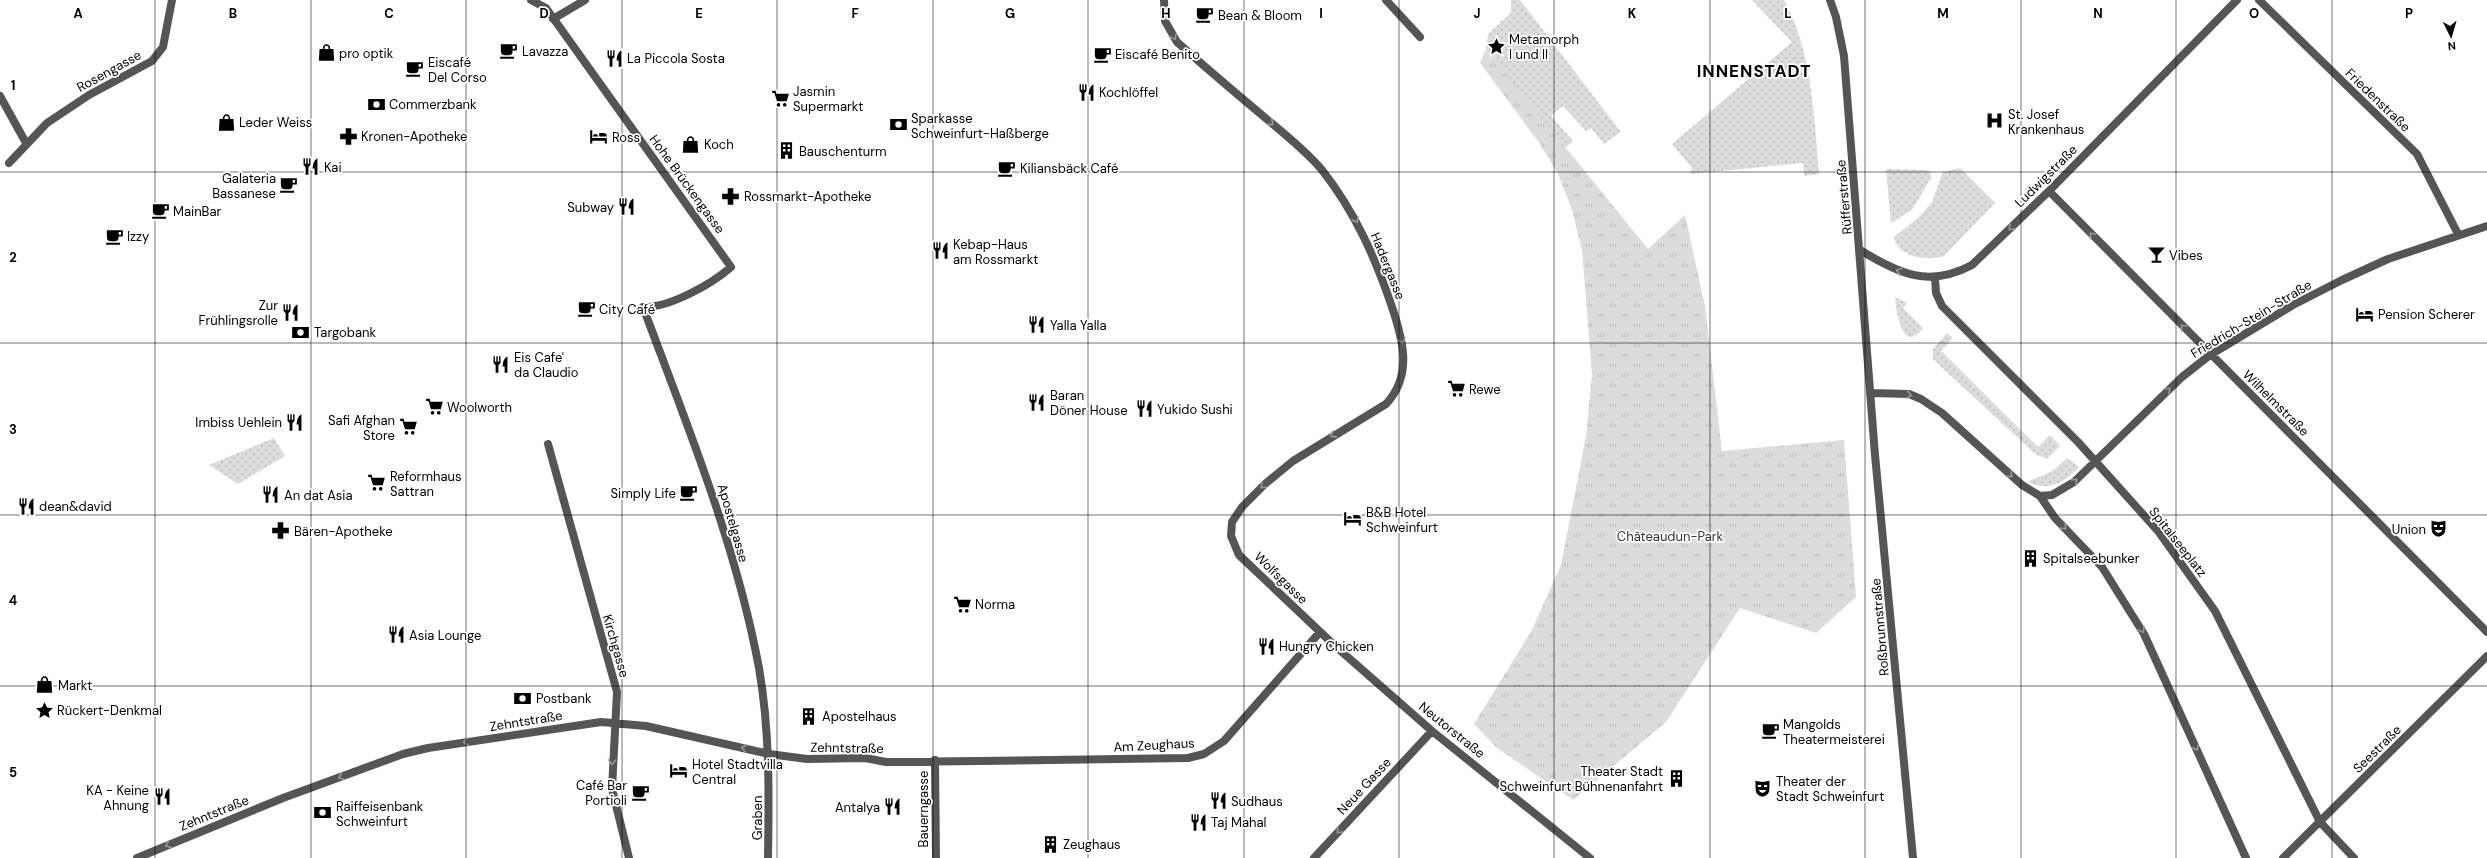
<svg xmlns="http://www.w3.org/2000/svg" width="2487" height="858" font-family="'DM Sans',sans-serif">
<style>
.grass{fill:url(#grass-dots)}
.park{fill:url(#park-tufts)}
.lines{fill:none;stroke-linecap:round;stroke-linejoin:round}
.street{stroke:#555;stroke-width:8}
.oneway{stroke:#999}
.grid{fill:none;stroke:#000;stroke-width:1;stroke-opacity:0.55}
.labels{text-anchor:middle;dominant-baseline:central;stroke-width:3.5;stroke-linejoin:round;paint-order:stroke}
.poi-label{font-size:13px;fill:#000;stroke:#fff;text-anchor:start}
.street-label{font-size:13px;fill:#000;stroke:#fff}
.park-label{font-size:13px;fill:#333;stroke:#fff}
.district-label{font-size:17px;font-weight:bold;letter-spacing:1px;fill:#000;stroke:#fff}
.grid-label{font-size:13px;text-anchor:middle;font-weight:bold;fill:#000;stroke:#fff;stroke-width:3.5;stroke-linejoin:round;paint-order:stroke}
</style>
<defs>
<pattern id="grass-dots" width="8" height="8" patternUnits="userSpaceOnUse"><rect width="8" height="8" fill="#dcdcdc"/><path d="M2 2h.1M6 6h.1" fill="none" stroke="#bbb" stroke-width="1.8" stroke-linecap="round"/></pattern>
<pattern id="park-tufts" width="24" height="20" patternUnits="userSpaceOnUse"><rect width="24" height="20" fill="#dcdcdc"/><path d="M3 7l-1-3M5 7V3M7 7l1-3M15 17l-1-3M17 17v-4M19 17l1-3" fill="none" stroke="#bbb"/></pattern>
</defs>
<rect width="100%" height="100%" fill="#fff"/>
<!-- grass -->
<path class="grass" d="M 1511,0 L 1520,0 L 1621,132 L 1604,144 L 1591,128 L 1586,131 L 1563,106 L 1551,116 L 1573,141 L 1564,149 L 1486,49 L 1488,34 L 1511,13 Z
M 1752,0 L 1784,0 C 1812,50 1814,117 1819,174 L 1804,176 L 1803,163 L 1690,174 L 1692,168 L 1672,144 L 1792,42 Z
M 1960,168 L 1995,203 L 1944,256 C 1928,261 1897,258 1894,237 L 1920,216 L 1932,202 L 1943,172 Z
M 1886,169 L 1925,170 L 1930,171 L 1931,178 L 1912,210 L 1891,223 Z
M 1895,297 L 1907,303 L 1903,308 L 1923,328 C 1902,356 1896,310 1895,297 Z
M 1947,333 L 1953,338 L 1941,351 L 2038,447 L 2050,435 L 2060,446 L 2047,459 L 2035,454 L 1933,359 L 1933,349 Z
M 274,438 L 285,456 L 238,484 L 209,465 Z
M 2067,458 L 2079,467 C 2065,483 2048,492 2027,482 L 2053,471 Z"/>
<!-- park -->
<path class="park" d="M 1486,49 L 1648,249 L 1685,215 L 1705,306 L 1722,451 L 1844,440 L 1856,597 L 1816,633 L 1740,608 L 1666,722 L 1573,800 L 1497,748 L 1474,724 L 1532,630 L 1561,565 L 1586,436 L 1592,374 L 1582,250 L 1572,210 L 1558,174 L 1540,144 L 1480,63 Z"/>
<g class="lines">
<!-- street -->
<path class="street" d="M 531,0 L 546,8 L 731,267 C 712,284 669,308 643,307 C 687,425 736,544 759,668 C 770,731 769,795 768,858
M 1164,0 L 1165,21 L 1177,42 C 1207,69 1238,95 1269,121 C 1287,136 1307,152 1322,170 C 1355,212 1375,257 1392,307 C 1403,340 1413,375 1386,404 L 1293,461 L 1265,484 L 1242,507 L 1232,522 L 1231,536 L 1239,555 L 1334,645 L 1432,731 L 1590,858
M 1386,0 L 1420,37
M 1830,0 L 1836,17 L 1844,56 L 1875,455 L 1913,858
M 2259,0 L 2417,154 L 2458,234
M 553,19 L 585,0
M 0,96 L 26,143
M 9,163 L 47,123 L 89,95 L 152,61 L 163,47 L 172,0
M 2049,191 L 2487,632
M 1860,250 C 1899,274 1929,288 1972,265 L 2049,191 L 2237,0
M 1935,278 L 1936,293 L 1942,306 L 2078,442 L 2158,531 L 2215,611 L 2320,822 L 2354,858
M 1870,393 L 1909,394 L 1921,399 L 1942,413 L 2022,485 L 2040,496 L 2055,518 L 2102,567 L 2144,634 L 2246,858
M 548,444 L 617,692 L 612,789 L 629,858
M 2040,496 L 2052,495 L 2074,482 L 2182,377 L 2210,355 L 2293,305 L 2342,280 L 2388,259 L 2487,226
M 935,760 L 936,858
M 137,858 L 283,798 L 403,754 L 428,748 L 601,722 L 646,726 L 769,754 L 807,759 L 865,758 L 886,762 L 979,761 L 1188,758 L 1204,754 L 1224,741 L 1320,632
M 1314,858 L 1432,731
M 2283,858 L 2487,656"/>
</g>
<!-- one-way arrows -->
<defs><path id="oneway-chevron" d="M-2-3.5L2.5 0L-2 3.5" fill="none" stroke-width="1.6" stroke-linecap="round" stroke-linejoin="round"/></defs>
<g class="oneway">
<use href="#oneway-chevron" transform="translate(1174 37) rotate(61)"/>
<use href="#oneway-chevron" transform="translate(1271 123) rotate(41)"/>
<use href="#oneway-chevron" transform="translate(1356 220) rotate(60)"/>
<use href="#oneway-chevron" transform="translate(2011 228) rotate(135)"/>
<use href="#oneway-chevron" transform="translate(2092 235) rotate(-135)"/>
<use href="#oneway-chevron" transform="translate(1899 271) rotate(-162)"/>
<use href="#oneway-chevron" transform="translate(2183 327) rotate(-135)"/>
<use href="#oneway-chevron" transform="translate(1402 341) rotate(76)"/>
<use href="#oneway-chevron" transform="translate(2168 390) rotate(-43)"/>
<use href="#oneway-chevron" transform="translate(1909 395) rotate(13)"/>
<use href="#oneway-chevron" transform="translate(1333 435) rotate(147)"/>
<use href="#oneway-chevron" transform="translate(2010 475) rotate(42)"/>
<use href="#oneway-chevron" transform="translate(2075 481) rotate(-42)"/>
<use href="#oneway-chevron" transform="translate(1263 486) rotate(137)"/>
<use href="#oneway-chevron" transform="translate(2064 527) rotate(46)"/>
<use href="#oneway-chevron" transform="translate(2142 630) rotate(59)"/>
<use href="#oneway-chevron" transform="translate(466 742) rotate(171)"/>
<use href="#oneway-chevron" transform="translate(744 748) rotate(-167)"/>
<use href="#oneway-chevron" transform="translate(2196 748) rotate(65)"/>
<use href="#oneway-chevron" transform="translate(612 762) rotate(93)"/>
<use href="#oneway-chevron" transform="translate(341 777) rotate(160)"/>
<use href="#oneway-chevron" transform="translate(1339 831) rotate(133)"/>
<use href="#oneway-chevron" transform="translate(168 845) rotate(157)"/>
</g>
<!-- grid -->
<path class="grid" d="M 155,0 L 155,858M 311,0 L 311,858M 466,0 L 466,858M 622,0 L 622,858M 777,0 L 777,858M 933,0 L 933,858M 1088,0 L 1088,858M 1244,0 L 1244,858M 1399,0 L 1399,858M 1554,0 L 1554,858M 1710,0 L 1710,858M 1865,0 L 1865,858M 2021,0 L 2021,858M 2176,0 L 2176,858M 2332,0 L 2332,858M 0,172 L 2487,172M 0,343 L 2487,343M 0,515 L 2487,515M 0,686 L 2487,686"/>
<!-- icons -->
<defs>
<symbol id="cafe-bare" viewBox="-9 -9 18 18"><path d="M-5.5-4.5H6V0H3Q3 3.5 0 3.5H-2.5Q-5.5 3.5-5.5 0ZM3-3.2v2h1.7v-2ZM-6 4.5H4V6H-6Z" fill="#000" stroke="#fff" stroke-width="2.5" paint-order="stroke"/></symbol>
<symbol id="sight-bare" viewBox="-9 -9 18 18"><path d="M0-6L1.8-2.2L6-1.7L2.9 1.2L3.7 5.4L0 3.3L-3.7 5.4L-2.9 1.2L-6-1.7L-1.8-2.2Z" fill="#000" stroke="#fff" stroke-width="2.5" paint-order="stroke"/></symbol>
<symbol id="shop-bare" viewBox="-9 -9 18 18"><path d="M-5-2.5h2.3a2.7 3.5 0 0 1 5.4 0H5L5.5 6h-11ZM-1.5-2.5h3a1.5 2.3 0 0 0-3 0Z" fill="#000" stroke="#fff" stroke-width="2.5" paint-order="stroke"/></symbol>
<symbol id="restaurant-bare" viewBox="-9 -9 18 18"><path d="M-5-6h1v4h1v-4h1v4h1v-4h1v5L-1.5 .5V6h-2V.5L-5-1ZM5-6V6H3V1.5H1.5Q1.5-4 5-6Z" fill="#000" stroke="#fff" stroke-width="2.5" paint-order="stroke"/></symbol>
<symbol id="supermarket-bare" viewBox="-9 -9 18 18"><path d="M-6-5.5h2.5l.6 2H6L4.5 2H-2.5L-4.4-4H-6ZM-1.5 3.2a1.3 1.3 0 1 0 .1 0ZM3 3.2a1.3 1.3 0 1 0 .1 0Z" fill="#000" stroke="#fff" stroke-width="2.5" paint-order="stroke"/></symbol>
<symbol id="bank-bare" viewBox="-9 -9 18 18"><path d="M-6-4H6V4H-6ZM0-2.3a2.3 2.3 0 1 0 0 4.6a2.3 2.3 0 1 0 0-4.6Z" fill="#000" stroke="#fff" stroke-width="2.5" paint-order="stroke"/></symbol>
<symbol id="hospital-bare" viewBox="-9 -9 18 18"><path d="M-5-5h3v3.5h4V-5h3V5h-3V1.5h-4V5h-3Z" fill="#000" stroke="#fff" stroke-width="2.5" paint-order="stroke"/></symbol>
<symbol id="pharmacy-bare" viewBox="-9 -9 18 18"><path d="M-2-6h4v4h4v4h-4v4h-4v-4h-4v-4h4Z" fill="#000" stroke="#fff" stroke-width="2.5" paint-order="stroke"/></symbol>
<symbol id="hotel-bare" viewBox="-9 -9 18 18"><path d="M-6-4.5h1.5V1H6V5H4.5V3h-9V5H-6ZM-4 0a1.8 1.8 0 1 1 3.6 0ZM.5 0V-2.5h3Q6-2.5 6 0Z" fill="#000" stroke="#fff" stroke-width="2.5" paint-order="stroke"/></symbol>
<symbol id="building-bare" viewBox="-9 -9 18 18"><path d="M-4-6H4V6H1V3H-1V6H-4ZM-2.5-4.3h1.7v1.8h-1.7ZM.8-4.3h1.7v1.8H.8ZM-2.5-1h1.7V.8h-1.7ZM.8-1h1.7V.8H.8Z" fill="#000" stroke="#fff" stroke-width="2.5" paint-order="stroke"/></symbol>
<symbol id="bar-bare" viewBox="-9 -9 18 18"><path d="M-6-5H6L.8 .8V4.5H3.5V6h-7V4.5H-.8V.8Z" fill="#000" stroke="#fff" stroke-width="2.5" paint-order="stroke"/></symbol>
<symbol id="theatre-bare" viewBox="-9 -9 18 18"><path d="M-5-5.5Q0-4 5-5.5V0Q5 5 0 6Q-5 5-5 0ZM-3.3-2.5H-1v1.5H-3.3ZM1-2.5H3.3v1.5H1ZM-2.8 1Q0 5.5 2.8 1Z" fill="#000" stroke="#fff" stroke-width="2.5" paint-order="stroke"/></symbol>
</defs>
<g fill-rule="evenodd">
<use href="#cafe-bare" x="1192" y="2" width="25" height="25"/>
<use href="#sight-bare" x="1484" y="34" width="25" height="25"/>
<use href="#cafe-bare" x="496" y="38" width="25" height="25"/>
<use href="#shop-bare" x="314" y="40" width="25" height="25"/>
<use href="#cafe-bare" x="1090" y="42" width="25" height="25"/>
<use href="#restaurant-bare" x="602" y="46" width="25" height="25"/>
<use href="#cafe-bare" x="402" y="56" width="25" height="25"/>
<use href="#restaurant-bare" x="1074" y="80" width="25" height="25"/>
<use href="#supermarket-bare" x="768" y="86" width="25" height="25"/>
<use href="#bank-bare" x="364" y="92" width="25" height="25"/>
<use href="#hospital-bare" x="1982" y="108" width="25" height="25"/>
<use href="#shop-bare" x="214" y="110" width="25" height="25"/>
<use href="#bank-bare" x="886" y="112" width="25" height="25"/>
<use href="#pharmacy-bare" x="336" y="124" width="25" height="25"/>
<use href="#hotel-bare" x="586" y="124" width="25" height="25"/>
<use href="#shop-bare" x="678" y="132" width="25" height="25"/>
<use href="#building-bare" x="774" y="138" width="25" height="25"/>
<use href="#restaurant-bare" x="298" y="154" width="25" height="25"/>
<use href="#cafe-bare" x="994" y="156" width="25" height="25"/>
<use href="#cafe-bare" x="276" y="172" width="25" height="25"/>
<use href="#pharmacy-bare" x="718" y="184" width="25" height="25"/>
<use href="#restaurant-bare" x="614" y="194" width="25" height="25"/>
<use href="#cafe-bare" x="148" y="198" width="25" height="25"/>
<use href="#cafe-bare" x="102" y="224" width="25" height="25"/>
<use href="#restaurant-bare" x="928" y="238" width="25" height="25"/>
<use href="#bar-bare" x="2144" y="242" width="25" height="25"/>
<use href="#cafe-bare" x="574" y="296" width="25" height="25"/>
<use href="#restaurant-bare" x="278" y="300" width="25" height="25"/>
<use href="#hotel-bare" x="2352" y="302" width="25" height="25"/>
<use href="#restaurant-bare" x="1024" y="312" width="25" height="25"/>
<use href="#bank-bare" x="288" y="320" width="25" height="25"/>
<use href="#restaurant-bare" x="488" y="352" width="25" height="25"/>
<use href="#supermarket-bare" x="1444" y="376" width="25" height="25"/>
<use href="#restaurant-bare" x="1024" y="390" width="25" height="25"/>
<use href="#supermarket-bare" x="422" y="394" width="25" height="25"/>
<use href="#restaurant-bare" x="1132" y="396" width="25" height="25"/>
<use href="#restaurant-bare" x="282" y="410" width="25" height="25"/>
<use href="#supermarket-bare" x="396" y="414" width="25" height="25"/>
<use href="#supermarket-bare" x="364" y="470" width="25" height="25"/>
<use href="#cafe-bare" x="676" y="480" width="25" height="25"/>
<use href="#restaurant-bare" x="258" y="482" width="25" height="25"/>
<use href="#restaurant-bare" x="14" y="494" width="25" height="25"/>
<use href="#hotel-bare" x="1340" y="506" width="25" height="25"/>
<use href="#theatre-bare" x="2426" y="516" width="25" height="25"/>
<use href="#pharmacy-bare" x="268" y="518" width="25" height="25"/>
<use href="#building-bare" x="2018" y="546" width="25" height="25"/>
<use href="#supermarket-bare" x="950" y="592" width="25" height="25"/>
<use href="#restaurant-bare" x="384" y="622" width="25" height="25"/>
<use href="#restaurant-bare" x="1254" y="634" width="25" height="25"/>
<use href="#shop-bare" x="32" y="672" width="25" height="25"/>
<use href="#bank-bare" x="510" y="686" width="25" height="25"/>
<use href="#sight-bare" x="32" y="698" width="25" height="25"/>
<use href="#building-bare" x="796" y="704" width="25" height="25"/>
<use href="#cafe-bare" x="1758" y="718" width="25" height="25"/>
<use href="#hotel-bare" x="666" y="758" width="25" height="25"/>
<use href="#building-bare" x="1664" y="766" width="25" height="25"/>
<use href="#theatre-bare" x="1750" y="776" width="25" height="25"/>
<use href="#cafe-bare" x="628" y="780" width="25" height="25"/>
<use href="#restaurant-bare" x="150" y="784" width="25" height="25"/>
<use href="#restaurant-bare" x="1206" y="788" width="25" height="25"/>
<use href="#restaurant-bare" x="880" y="794" width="25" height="25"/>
<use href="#bank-bare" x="310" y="800" width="25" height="25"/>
<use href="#restaurant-bare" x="1186" y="810" width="25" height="25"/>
<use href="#building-bare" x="1038" y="832" width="25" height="25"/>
</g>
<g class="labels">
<!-- poi labels -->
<g class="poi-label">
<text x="1218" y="15">Bean &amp; Bloom</text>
<text x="1509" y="39">Metamorph<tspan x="1509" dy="15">I und II</tspan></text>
<text x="522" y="51">Lavazza</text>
<text x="339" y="53">pro optik</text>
<text x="1115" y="54">Eiscafé Benito</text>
<text x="627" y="58">La Piccola Sosta</text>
<text x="428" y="62">Eiscafé<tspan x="428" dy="15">Del Corso</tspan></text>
<text x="793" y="91">Jasmin<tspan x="793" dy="15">Supermarkt</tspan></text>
<text x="1099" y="92">Kochlöffel</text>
<text x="389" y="104">Commerzbank</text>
<text x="2008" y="114">St. Josef<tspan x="2008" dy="15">Krankenhaus</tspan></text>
<text x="911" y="118">Sparkasse<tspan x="911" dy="15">Schweinfurt-Haßberge</tspan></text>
<text x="239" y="122">Leder Weiss</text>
<text x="361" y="136">Kronen-Apotheke</text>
<text x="612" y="137">Ross</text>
<text x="704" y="144">Koch</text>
<text x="799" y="151">Bauschenturm</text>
<text x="324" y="167">Kai</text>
<text x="1020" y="168">Kiliansbäck Café</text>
<text x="276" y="178" text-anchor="end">Galateria<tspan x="276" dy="15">Bassanese</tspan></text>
<text x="744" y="196">Rossmarkt-Apotheke</text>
<text x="614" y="207" text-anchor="end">Subway</text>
<text x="173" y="211">MainBar</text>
<text x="127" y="236">Izzy</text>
<text x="953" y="244">Kebap-Haus<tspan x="953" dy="15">am Rossmarkt</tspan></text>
<text x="2169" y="255">Vibes</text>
<text x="278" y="305" text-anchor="end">Zur<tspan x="278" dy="15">Frühlingsrolle</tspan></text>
<text x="599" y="309">City Café</text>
<text x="2378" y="314">Pension Scherer</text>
<text x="1050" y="325">Yalla Yalla</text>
<text x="314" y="332">Targobank</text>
<text x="514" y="357">Eis Cafe'<tspan x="514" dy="15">da Claudio</tspan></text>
<text x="1469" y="389">Rewe</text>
<text x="1050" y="395">Baran<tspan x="1050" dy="15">Döner House</tspan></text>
<text x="447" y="407">Woolworth</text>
<text x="1157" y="409">Yukido Sushi</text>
<text x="395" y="420" text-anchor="end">Safi Afghan<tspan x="395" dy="15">Store</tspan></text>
<text x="282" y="422" text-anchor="end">Imbiss Uehlein</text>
<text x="390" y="476">Reformhaus<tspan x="390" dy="15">Sattran</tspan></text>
<text x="676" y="493" text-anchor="end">Simply Life</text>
<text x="284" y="495">An dat Asia</text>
<text x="39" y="506">dean&amp;david</text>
<text x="1366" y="512">B&amp;B Hotel<tspan x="1366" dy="15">Schweinfurt</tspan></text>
<text x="2426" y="529" text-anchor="end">Union</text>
<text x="294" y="531">Bären-Apotheke</text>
<text x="2043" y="558">Spitalseebunker</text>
<text x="975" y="604">Norma</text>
<text x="409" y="635">Asia Lounge</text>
<text x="1279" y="646">Hungry Chicken</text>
<text x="58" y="685">Markt</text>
<text x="536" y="698">Postbank</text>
<text x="57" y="710">Rückert-Denkmal</text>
<text x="822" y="716">Apostelhaus</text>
<text x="1783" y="724">Mangolds<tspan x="1783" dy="15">Theatermeisterei</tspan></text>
<text x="692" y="764">Hotel Stadtvilla<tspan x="692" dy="15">Central</tspan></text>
<text x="1663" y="771" text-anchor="end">Theater Stadt<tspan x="1663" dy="15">Schweinfurt Bühnenanfahrt</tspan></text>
<text x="1776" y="781">Theater der<tspan x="1776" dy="15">Stadt Schweinfurt</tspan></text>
<text x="627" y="785" text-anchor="end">Café Bar<tspan x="627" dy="15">Portioli</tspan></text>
<text x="149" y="790" text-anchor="end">KA - Keine<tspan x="149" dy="15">Ahnung</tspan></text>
<text x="1231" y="801">Sudhaus</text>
<text x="336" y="806">Raiffeisenbank<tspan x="336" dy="15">Schweinfurt</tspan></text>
<text x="880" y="807" text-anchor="end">Antalya</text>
<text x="1211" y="822">Taj Mahal</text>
<text x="1063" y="844">Zeughaus</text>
</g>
<!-- street labels -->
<g class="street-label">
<text transform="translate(109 71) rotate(-29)">Rosengasse</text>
<text transform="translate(2378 100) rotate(44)">Friedenstraße</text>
<text transform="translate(2046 176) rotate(-45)">Ludwigstraße</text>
<text transform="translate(687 184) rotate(54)">Hohe Brückengasse</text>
<text transform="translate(1844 197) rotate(-95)">Rüfferstraße</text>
<text transform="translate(1388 266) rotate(68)">Hadergasse</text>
<text transform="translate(2251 319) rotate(-31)">Friedrich-Stein-Straße</text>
<text transform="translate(2276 403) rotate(45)">Wilhelmstraße</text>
<text transform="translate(733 523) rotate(74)">Apostelgasse</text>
<text transform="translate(2178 542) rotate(52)">Spitalseeplatz</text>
<text transform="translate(1281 578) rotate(44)">Wolfsgasse</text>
<text transform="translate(1880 627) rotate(-95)">Roßbrunnstraße</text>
<text transform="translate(616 646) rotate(74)">Kirchgasse</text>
<text transform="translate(526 721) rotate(-9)">Zehntstraße</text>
<text transform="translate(1452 730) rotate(39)">Neutorstraße</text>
<text transform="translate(1154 745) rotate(-3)">Am Zeughaus</text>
<text transform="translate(847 748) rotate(1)">Zehntstraße</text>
<text transform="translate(2377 749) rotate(-45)">Seestraße</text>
<text transform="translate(1364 786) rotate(-47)">Neue Gasse</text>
<text transform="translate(923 809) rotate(-90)">Bauerngasse</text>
<text transform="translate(214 813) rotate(-22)">Zehntstraße</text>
<text transform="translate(757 818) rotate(-90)">Graben</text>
</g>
<!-- park labels -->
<g class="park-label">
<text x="1670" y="536">Châteaudun-Park</text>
</g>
<!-- district labels -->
<g class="district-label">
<text x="1754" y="71">INNENSTADT</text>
</g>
</g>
<g class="grid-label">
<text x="78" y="18">A</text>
<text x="233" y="18">B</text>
<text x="389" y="18">C</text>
<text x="544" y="18">D</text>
<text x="699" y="18">E</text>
<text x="855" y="18">F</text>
<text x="1010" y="18">G</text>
<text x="1166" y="18">H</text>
<text x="1321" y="18">I</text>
<text x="1477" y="18">J</text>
<text x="1632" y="18">K</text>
<text x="1788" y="18">L</text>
<text x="1943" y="18">M</text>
<text x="2098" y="18">N</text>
<text x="2254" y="18">O</text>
<text x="2409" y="18">P</text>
<text x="13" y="90">1</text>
<text x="13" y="262">2</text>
<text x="13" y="434">3</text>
<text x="13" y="605">4</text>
<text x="13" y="777">5</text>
</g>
<!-- north arrow -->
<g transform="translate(2451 36) rotate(175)" stroke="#ffffff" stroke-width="3" paint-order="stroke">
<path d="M0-3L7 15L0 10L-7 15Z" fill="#000000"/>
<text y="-6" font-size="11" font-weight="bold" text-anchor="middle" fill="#000000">N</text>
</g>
</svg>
